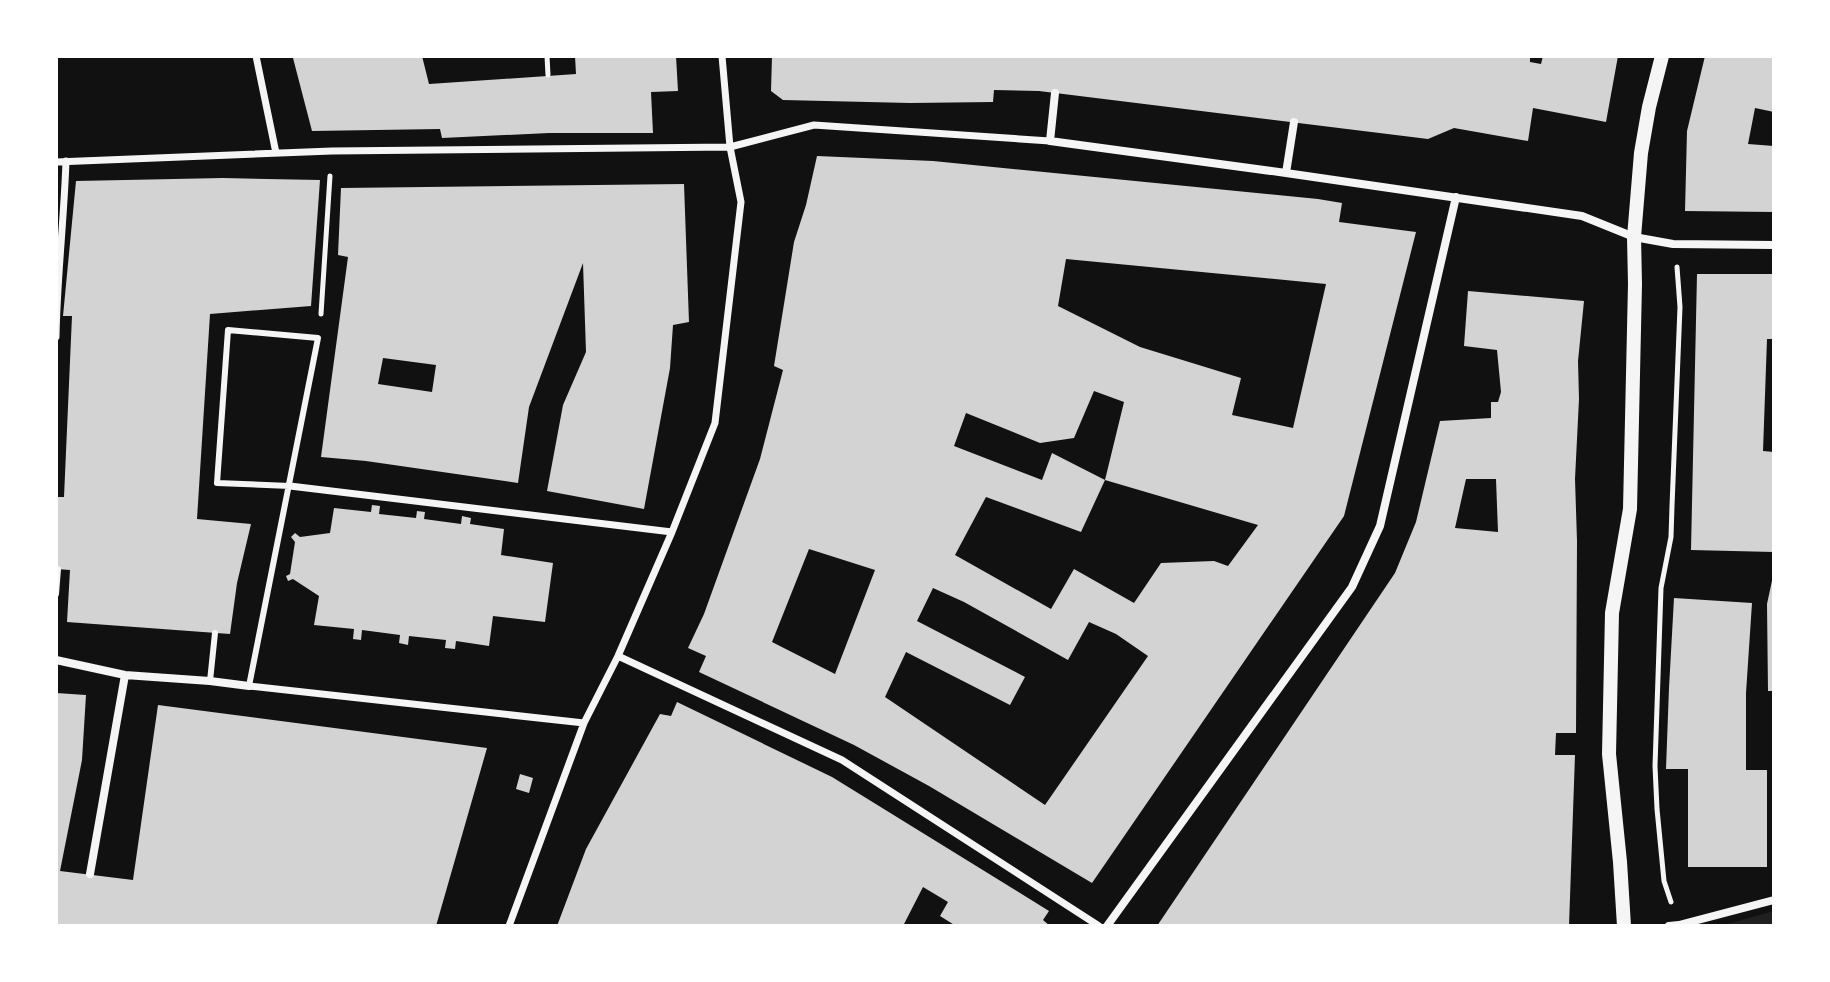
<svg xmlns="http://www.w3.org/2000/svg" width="1830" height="982" font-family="'PT Sans Narrow',sans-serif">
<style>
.green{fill:#202020}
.building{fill:#d3d3d3;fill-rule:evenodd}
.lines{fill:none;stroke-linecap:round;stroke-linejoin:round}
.path{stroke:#f5f5f5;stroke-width:5}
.service{stroke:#f5f5f5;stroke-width:6}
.pedestrian{stroke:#f5f5f5;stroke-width:7}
.minor{stroke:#f5f5f5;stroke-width:8}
.tertiary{stroke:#f5f5f5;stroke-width:14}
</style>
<rect width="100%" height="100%" fill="#111"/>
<!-- green -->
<path class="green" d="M 1774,911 L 1774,926 L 1723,926 L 1724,925 Z"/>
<!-- building -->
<path class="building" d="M 298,56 L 422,56 L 429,84 L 576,74 L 575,56 L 676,56 L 678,91 L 651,92 L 653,133 L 549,133 L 442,138 L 440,129 L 312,131 L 293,58 Z
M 772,56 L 1530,56 L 1530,62 L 1541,64 L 1543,56 L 1618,56 L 1606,122 L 1533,108 L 1528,141 L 1454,128 L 1428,139 L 1039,91 L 994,90 L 993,102 L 910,103 L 783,100 L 771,91 Z
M 1705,56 L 1774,56 L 1774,112 L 1755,108 L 1748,144 L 1774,146 L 1774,212 L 1685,211 L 1687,131 Z
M 817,156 L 933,161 L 1318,199 L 1342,203 L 1339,222 L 1416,232 L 1344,516 L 1092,883 L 929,786 L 854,745 L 699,672 L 706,656 L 688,648 L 704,614 L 760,459 L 783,370 L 774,366 L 794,242 L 806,205 ZM 1066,259 L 1326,284 L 1293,428 L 1232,415 L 1241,378 L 1140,347 L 1058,306 ZM 1094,391 L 1124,402 L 1105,480 L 1258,525 L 1228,566 L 1214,561 L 1161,563 L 1134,603 L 1074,569 L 1051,609 L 955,555 L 986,497 L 1081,532 L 1105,480 L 1052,453 L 1042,480 L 954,446 L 966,413 L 1040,443 L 1074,438 ZM 809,549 L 875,570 L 835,674 L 772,642 ZM 933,588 L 964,602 L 1068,660 L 1089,622 L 1116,634 L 1148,656 L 1045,805 L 885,697 L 906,652 L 1010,705 L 1025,677 L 917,621 Z
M 223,178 L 320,180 L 311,306 L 210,314 L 197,519 L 251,524 L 237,583 L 230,634 L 67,622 L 70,570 L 56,569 L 56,497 L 64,497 L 72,316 L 63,316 L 76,181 Z
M 684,184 L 689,322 L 673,325 L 670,368 L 644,509 L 547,491 L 563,405 L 586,352 L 583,263 L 529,407 L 518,483 L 366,461 L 321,457 L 348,257 L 338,255 L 341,188 ZM 383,358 L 436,365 L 432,392 L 378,384 Z
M 1697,274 L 1774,274 L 1774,339 L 1767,339 L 1763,451 L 1774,452 L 1774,552 L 1691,550 Z
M 1468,291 L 1584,301 L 1578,361 L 1579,399 L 1575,479 L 1577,541 L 1576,733 L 1556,733 L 1555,755 L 1575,755 L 1569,926 L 1157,926 L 1395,573 L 1416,522 L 1440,421 L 1491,418 L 1491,402 L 1498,402 L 1501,392 L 1497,350 L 1464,346 ZM 1466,479 L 1496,479 L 1498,532 L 1455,528 Z
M 372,505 L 380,506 L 379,514 L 416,518 L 417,511 L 425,512 L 424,519 L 461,524 L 462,516 L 471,518 L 470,524 L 504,529 L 501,555 L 553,563 L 545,622 L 493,616 L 489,646 L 456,641 L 455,649 L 445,648 L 446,640 L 409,636 L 408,645 L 399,643 L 400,635 L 362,630 L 361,640 L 353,639 L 354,629 L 314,625 L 319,596 L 293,579 L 288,581 L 286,576 L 290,574 L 295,542 L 291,537 L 295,533 L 300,537 L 330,533 L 334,508 L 371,512 Z
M 1773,576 L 1774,576 L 1774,691 L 1768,691 L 1767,604 Z
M 1674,598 L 1752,603 L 1746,693 L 1746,770 L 1767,770 L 1767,867 L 1688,867 L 1688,769 L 1666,769 L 1669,688 Z
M 56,693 L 86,695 L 82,760 L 60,871 L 133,880 L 158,705 L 487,748 L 436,926 L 56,926 Z
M 677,702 L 832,777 L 1049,911 L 1043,920 L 1050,926 L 956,926 L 940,916 L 948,902 L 923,887 L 903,926 L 557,926 L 586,849 L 660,714 L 671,716 Z
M 520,774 L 533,778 L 529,793 L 516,789 Z"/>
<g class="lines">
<!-- path -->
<path class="path" d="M 547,56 L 548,75
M 321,314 L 330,176
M 1671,902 L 1664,881 L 1657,809 L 1655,766 L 1661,588 L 1671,537 L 1672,506 L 1680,307 L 1677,267"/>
<!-- service -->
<path class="service" d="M 56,594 L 58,569
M 210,681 L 215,633
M 249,686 L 318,338 L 228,330 L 217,483 L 290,486"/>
<!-- pedestrian -->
<path class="pedestrian" d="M 256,56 L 276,153
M 56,162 L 332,151 L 730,147 L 814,125 L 1050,141
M 56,337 C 57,278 64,220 66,161
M 290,486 L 672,532
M 618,656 L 842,760 L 1099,926
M 249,686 L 584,723
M 509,926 L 584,723 L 618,656 L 672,532 L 715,423 L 741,202 L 730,147 L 722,56"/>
<!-- minor -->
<path class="minor" d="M 1055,93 L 1050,141 L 1286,173 L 1582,216 L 1634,237 L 1673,244 L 1774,245
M 1286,173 L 1294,122
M 56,660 L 125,675 L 210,681 L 249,686
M 90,874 L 125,675
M 1107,926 L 1352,587 L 1380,526 L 1456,197
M 1669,926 L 1679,925 L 1774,900"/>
<!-- tertiary -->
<path class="tertiary" d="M 1624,926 L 1620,862 L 1609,754 L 1612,613 L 1630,509 L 1635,284 L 1634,237 L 1641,153 L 1649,107 L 1662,56"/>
</g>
<!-- border -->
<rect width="1830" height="982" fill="none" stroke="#ffffff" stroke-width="116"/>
</svg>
